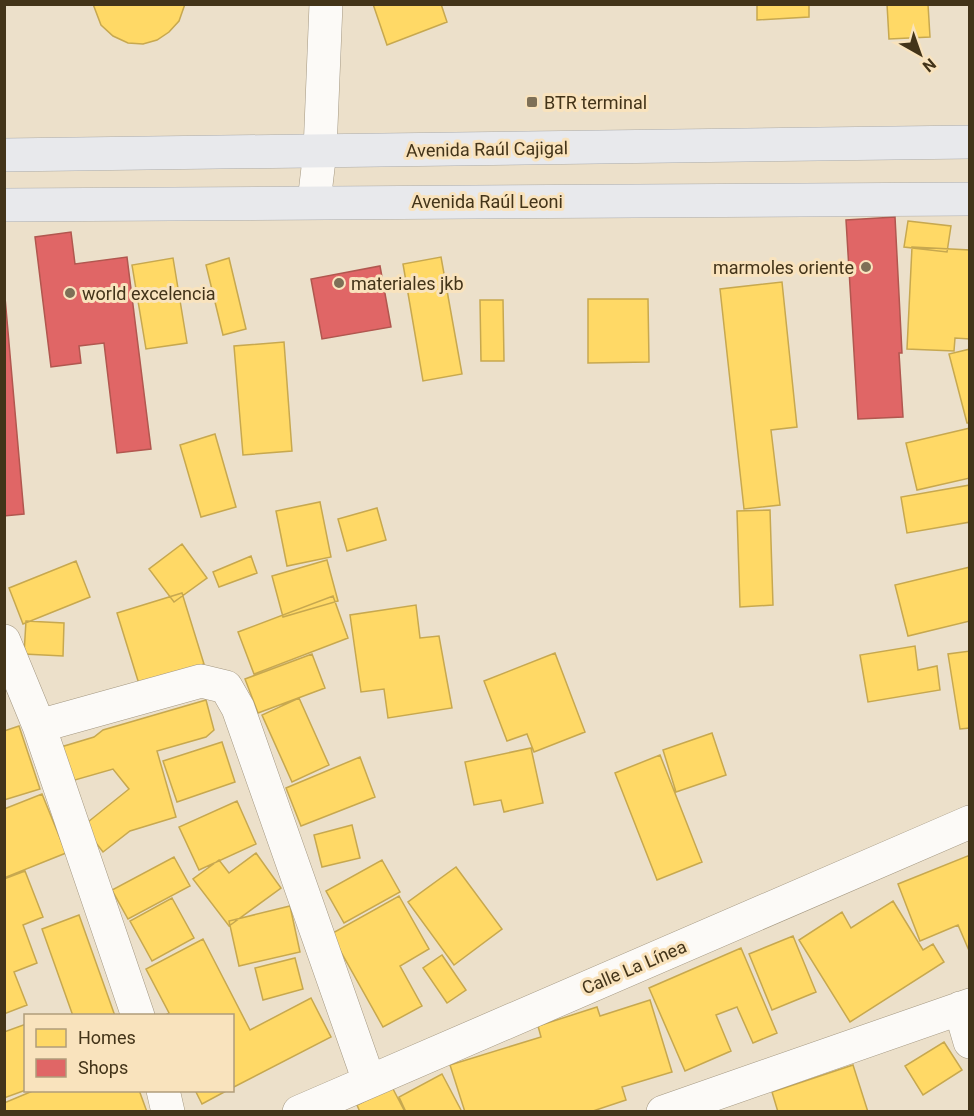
<svg xmlns="http://www.w3.org/2000/svg" width="974" height="1116" font-family="Roboto,sans-serif">
<style>
.homes{fill:#ffd966;stroke:#c7a84f;stroke-width:1.5}
.shops{fill:#e06666;stroke:#b1574f;stroke-width:1.5}
.lines{fill:none;stroke-linecap:round;stroke-linejoin:round}
.minor-casing{stroke:#a39781;stroke-width:34}
.major-casing{stroke:#acacab;stroke-width:34}
.minor{stroke:#fcfaf7;stroke-width:33}
.major{stroke:#e8e9ec;stroke-width:33}
.poi-dot{fill:#7e7057;stroke:#f9e3bd;stroke-width:2}
.labels{text-anchor:middle;dominant-baseline:central;stroke-width:6;stroke-linejoin:round;paint-order:stroke}
.poi-label{font-size:18px;fill:#433419;stroke:#f9e3bd;text-anchor:start}
.street-label{font-size:18px;fill:#433419;stroke:#f9e3bd}
</style>
<rect width="100%" height="100%" fill="#ece0ca"/>
<!-- homes -->
<path class="homes" d="M 93,4 L 185,4 L 179,21 L 169,32 L 157,40 L 143,44 L 128,43 L 113,36 L 101,25 Z
M 373,4 L 441,4 L 447,22 L 387,45 Z
M 757,4 L 809,4 L 809,17 L 757,20 Z
M 887,4 L 928,4 L 930,37 L 889,39 Z
M 908,221 L 951,226 L 947,252 L 904,247 Z
M 912,247 L 970,250 L 970,339 L 955,338 L 954,351 L 907,349 Z
M 441,257 L 462,374 L 423,381 L 403,264 Z
M 173,258 L 187,343 L 146,349 L 132,265 Z
M 229,258 L 246,329 L 223,335 L 206,265 Z
M 782,282 L 797,427 L 771,430 L 780,505 L 744,509 L 720,289 Z
M 588,299 L 648,299 L 649,362 L 588,363 Z
M 480,300 L 503,300 L 504,361 L 481,361 Z
M 284,342 L 292,451 L 243,455 L 234,346 Z
M 970,349 L 970,423 L 967,423 L 949,354 Z
M 970,428 L 970,478 L 917,490 L 906,443 Z
M 215,434 L 236,507 L 201,517 L 180,445 Z
M 970,485 L 970,522 L 907,533 L 901,497 Z
M 320,502 L 331,557 L 287,566 L 276,511 Z
M 377,508 L 386,540 L 347,551 L 338,519 Z
M 770,510 L 773,605 L 740,607 L 737,511 Z
M 182,544 L 207,578 L 174,602 L 149,569 Z
M 251,556 L 257,573 L 219,587 L 213,572 Z
M 327,560 L 338,601 L 283,617 L 272,576 Z
M 76,561 L 90,597 L 23,624 L 9,588 Z
M 970,567 L 970,621 L 908,636 L 895,585 Z
M 182,593 L 204,664 L 139,684 L 117,613 Z
M 333,596 L 348,638 L 254,674 L 238,632 Z
M 416,605 L 420,638 L 439,636 L 452,708 L 388,718 L 384,689 L 361,692 L 350,615 Z
M 26,621 L 64,623 L 63,656 L 24,654 Z
M 915,646 L 918,670 L 937,666 L 940,690 L 868,702 L 860,655 Z
M 970,651 L 970,728 L 960,729 L 948,654 Z
M 555,653 L 585,732 L 534,752 L 527,734 L 507,741 L 484,681 Z
M 312,654 L 325,688 L 258,713 L 245,679 Z
M 299,698 L 329,765 L 292,782 L 262,715 Z
M 206,700 L 214,730 L 206,737 L 157,751 L 176,817 L 130,831 L 103,852 L 83,826 L 129,789 L 113,769 L 75,780 L 51,750 L 94,737 L 103,730 Z
M 19,726 L 40,789 L 4,800 L 4,731 Z
M 712,733 L 726,775 L 676,792 L 663,750 Z
M 222,742 L 235,782 L 177,802 L 163,761 Z
M 531,748 L 543,803 L 504,812 L 501,800 L 474,805 L 465,762 Z
M 660,755 L 702,862 L 657,880 L 615,773 Z
M 360,757 L 375,797 L 301,826 L 286,788 Z
M 42,794 L 66,853 L 4,878 L 4,809 Z
M 237,801 L 256,844 L 199,870 L 179,827 Z
M 352,825 L 360,858 L 322,867 L 314,835 Z
M 256,853 L 281,888 L 229,926 L 193,879 L 219,860 L 229,873 Z
M 970,855 L 970,953 L 958,925 L 920,941 L 898,884 Z
M 174,857 L 190,886 L 128,919 L 112,890 Z
M 382,860 L 400,892 L 344,923 L 326,891 Z
M 456,867 L 502,929 L 454,965 L 408,902 Z
M 25,871 L 43,917 L 23,925 L 37,963 L 14,972 L 27,1005 L 4,1014 L 4,879 Z
M 399,896 L 429,949 L 400,966 L 422,1006 L 383,1027 L 331,934 Z
M 172,898 L 194,938 L 152,961 L 130,921 Z
M 893,901 L 923,950 L 933,944 L 944,962 L 850,1022 L 799,940 L 842,912 L 851,928 Z
M 290,906 L 300,952 L 239,966 L 229,921 Z
M 79,915 L 115,1016 L 73,1016 L 42,929 Z
M 793,936 L 816,992 L 772,1010 L 749,954 Z
M 203,939 L 250,1030 L 311,998 L 331,1037 L 232,1088 L 232,1016 L 164,1016 L 169,1013 L 146,969 Z
M 741,948 L 777,1033 L 753,1043 L 737,1007 L 716,1015 L 731,1051 L 685,1071 L 649,988 Z
M 442,955 L 466,990 L 447,1003 L 423,968 Z
M 295,958 L 303,989 L 263,1000 L 255,968 Z
M 650,1000 L 672,1072 L 622,1087 L 626,1100 L 590,1112 L 465,1112 L 450,1065 L 541,1037 L 538,1026 L 597,1007 L 600,1016 Z
M 26,1024 L 26,1090 L 4,1098 L 4,1032 Z
M 944,1042 L 962,1070 L 923,1095 L 905,1066 Z
M 853,1065 L 868,1112 L 778,1112 L 772,1092 Z
M 442,1074 L 462,1112 L 406,1112 L 399,1097 Z
M 392,1087 L 405,1112 L 360,1112 L 357,1105 Z
M 35,1090 L 139,1090 L 147,1112 L 4,1112 L 4,1103 Z
M 195,1090 L 228,1090 L 202,1104 Z"/>
<!-- shops -->
<path class="shops" d="M 895,217 L 902,353 L 899,353 L 903,417 L 858,419 L 846,220 Z
M 71,232 L 75,264 L 127,257 L 151,449 L 117,453 L 104,343 L 79,346 L 81,363 L 51,367 L 35,237 Z
M 380,266 L 391,327 L 322,339 L 311,279 Z
M 4,286 L 24,514 L 4,516 Z"/>
<g class="lines">
<defs>
<path id="minor" d="M 314,202 L 320,151 L 326,4
M 4,641 L 39,726 L 138,1016
M 39,726 L 201,681 L 226,687 L 238,708 L 369,1081
M 960,1008 L 970,1042
M 163,1090 L 168,1112
M 299,1112 L 970,822
M 663,1112 L 970,1005"/>
<path id="major" d="M 4,155 L 970,142
M 4,205 L 970,199"/>
</defs>
<!-- minor casing -->
<use href="#minor" class="minor-casing"/>
<!-- major casing -->
<use href="#major" class="major-casing"/>
<!-- minor -->
<use href="#minor" class="minor"/>
<!-- major -->
<use href="#major" class="major"/>
</g>
<!-- markers -->
<g class="poi-dot">
<rect x="526" y="96" width="12" height="12" rx="3"/>
<circle cx="866" cy="267" r="6"/>
<circle cx="339" cy="283" r="6"/>
<circle cx="70" cy="293" r="6"/>
</g>
<g class="labels">
<!-- poi labels -->
<g class="poi-label">
<text x="544" y="102">BTR terminal</text>
<text x="854" y="267" text-anchor="end">marmoles oriente</text>
<text x="351" y="283">materiales jkb</text>
<text x="82" y="293">world excelencia</text>
</g>
<!-- street labels -->
<g class="street-label">
<text transform="translate(487 149) rotate(-1)">Avenida Raúl Cajigal</text>
<text x="487" y="201">Avenida Raúl Leoni</text>
<text transform="translate(634 967) rotate(-23)">Calle La Línea</text>
</g>
</g>
<!-- border -->
<rect width="974" height="1116" fill="none" stroke="#433419" stroke-width="12"/>
<!-- legend -->
<rect x="24" y="1014" width="210" height="78" fill="#f9e3bd" stroke="#b09d7b" stroke-width="1.5"/>
<rect x="36" y="1029" width="30" height="18" fill="#ffd966" stroke="#b09d7b" stroke-width="1.5"/>
<text x="78" y="1044" font-size="18" fill="#433419">Homes</text>
<rect x="36" y="1059" width="30" height="18" fill="#e06666" stroke="#b09d7b" stroke-width="1.5"/>
<text x="78" y="1074" font-size="18" fill="#433419">Shops</text>
<!-- north arrow -->
<g transform="translate(920 54) rotate(140)" stroke="#f9e3bd" stroke-width="4.5" paint-order="stroke">
<path d="M0-4.5L10 22L0 15L-10 22Z" fill="#433419"/>
<text y="-9" font-size="16" font-weight="bold" text-anchor="middle" fill="#433419">N</text>
</g>
</svg>
